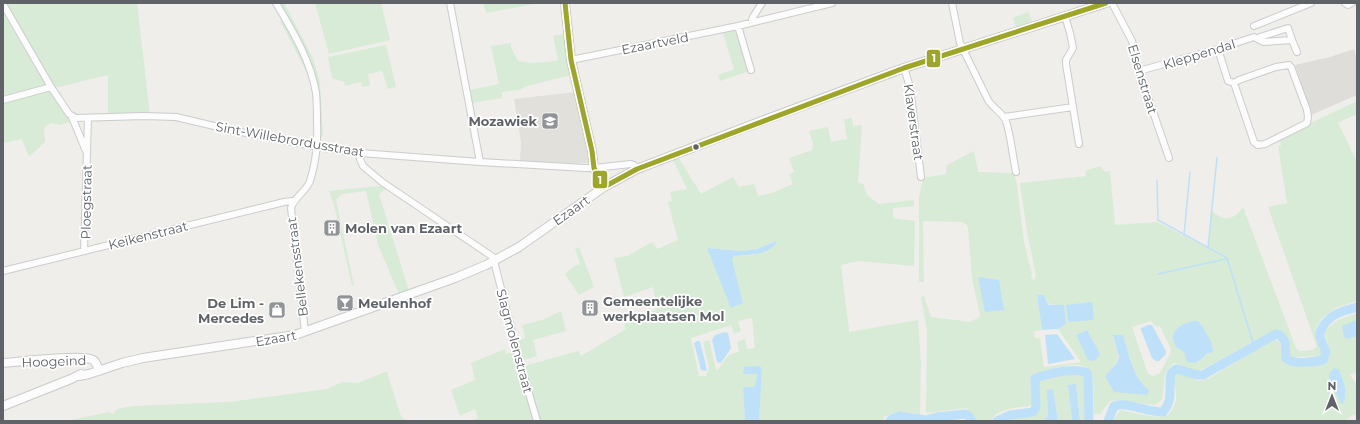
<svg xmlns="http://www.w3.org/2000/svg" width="1360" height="424" font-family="Montserrat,sans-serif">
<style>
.industrial{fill:#dfddda}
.education{fill:#e2e0da}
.green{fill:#d8ebd6;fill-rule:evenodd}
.water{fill:#bfe0f9}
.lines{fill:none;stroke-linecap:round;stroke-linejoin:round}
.stream{stroke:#bfe0f9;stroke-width:1.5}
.river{stroke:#bfe0f9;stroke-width:9}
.street-casing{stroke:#cbcccc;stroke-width:8}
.secondary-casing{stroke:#cacacb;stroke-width:10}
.street{stroke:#fdfcfc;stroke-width:6}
.secondary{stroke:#fdfcfc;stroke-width:8}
.bus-1-casing{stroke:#fff;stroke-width:8}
.bus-1{stroke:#9ea62a;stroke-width:5}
.bus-dot{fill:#5f6368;stroke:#fff;stroke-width:1.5}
.labels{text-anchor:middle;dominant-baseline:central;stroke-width:3.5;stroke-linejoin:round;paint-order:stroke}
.street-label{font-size:13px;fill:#5f6368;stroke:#fff}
.poi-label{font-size:13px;font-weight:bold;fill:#5f6368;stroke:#fff;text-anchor:start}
.line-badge{stroke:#fff;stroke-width:1.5}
.badge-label{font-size:11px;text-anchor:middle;font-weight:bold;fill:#fff}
</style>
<rect width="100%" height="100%" fill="#efeeea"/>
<!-- industrial -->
<path class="industrial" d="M 1354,49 L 1357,59 L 1357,95 L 1311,115 L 1295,65 L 1330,57 Z"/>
<!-- education -->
<path class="education" d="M 576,92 L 590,151 L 589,163 L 520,163 L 521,142 L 514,99 Z"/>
<!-- green -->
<path class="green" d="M 3,3 L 137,3 L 150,115 L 108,115 L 108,75 L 50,89 L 70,122 L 61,125 L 51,123 L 44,127 L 45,142 L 29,157 L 22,139 L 3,143 L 3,102 L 53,86 Z
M 273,3 L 284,3 L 313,58 L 320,82 L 323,136 L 320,137 L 315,82 L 311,82 L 304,67 L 280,21 L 283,19 Z
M 315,3 L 381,3 L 390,40 L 329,54 Z
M 483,3 L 534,3 L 534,4 L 486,13 Z
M 3,12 L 46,86 L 3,97 Z
M 1028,12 L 1032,21 L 1016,27 L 1013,18 Z
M 736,30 L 749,71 L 720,81 L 718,75 L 734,69 L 723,33 Z
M 564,34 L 571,75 L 527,86 L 519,90 L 502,92 L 502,98 L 472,103 L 470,90 L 499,84 L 491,46 L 511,43 L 511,47 L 518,61 C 532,64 544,63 558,60 L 553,36 Z
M 386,45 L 396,87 L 388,89 L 382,71 L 368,74 L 370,86 L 362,87 L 361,82 L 345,86 L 344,82 L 332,78 L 328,57 Z
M 1357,101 L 1357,114 L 1338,123 L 1357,162 L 1357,301 L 1335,308 L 1321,319 L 1315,330 L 1322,350 L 1320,356 L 1291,357 C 1288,352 1290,346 1288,341 C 1287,338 1285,335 1282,333 C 1274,325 1264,338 1256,340 L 1205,368 L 1197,371 L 1174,363 L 1166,371 L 1165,375 L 1162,400 L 1155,405 L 1116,400 L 1110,401 L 1100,414 L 1094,414 L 1093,376 C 1091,372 1089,369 1085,367 C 1074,361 1047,370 1035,373 C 1028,381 1031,394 1032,404 L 1029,406 C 1017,408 996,408 991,421 L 977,421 L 974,416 L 967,408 L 926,413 L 927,330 L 921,297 L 924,296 L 931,317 L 971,322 L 980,316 L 972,278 L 968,228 L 966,224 L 961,222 L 923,221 L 924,282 L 919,282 L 919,198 L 923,178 L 946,174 L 947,165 L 974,151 L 978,172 L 1014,173 L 1017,185 L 1024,242 L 1032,274 L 1031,277 L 1034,281 L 1036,275 L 1027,232 L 1020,183 L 1086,176 L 1085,171 L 1100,166 L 1105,172 L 1110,171 L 1115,225 L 1157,222 L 1208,248 L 1211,210 C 1224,222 1233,221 1243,207 L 1296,348 L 1299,351 C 1306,351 1311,351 1317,347 L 1268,207 L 1287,203 L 1278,146 L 1281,146 L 1280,142 L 1282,140 L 1313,122 ZM 1037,295 L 1043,295 C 1046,301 1047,304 1054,305 L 1066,324 L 1058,329 L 1081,362 L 1044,367 L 1040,338 L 1035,338 L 1034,331 L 1042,330 ZM 1151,321 L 1157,327 L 1160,326 L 1171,349 L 1170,354 L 1160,373 L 1153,376 L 1148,374 L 1132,327 ZM 1201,325 L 1213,347 L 1213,352 L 1206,354 L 1202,360 L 1198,362 C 1189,355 1174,348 1172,335 L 1176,330 ZM 1087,330 L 1092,361 L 1088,359 L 1076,335 ZM 1123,335 L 1134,369 L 1142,385 L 1105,376 C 1123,358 1119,359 1113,336 Z
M 852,118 L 853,126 L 862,125 L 858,183 L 863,184 L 868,196 L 879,204 L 914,200 L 914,206 L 893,208 L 893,218 L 915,221 L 914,266 L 858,261 L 841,265 L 849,329 L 849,332 L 918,320 L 921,362 L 920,415 C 907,410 896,412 884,417 L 883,421 L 759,421 L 760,388 L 762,374 L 757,374 L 755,387 L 743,387 L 745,421 L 540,421 L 524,366 L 578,351 L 581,356 L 626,329 L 624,324 L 657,309 L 653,287 L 624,297 L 614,258 L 627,256 L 652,242 L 657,249 L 678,240 L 668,202 L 672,201 L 670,192 L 687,189 L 673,160 L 678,157 L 701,194 L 733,177 L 739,187 L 754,184 L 758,196 L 772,193 L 793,184 L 789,174 L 794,172 L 789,158 L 812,150 L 813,144 L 809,131 L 828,127 L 831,142 L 847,139 L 844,119 ZM 776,241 L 753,255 L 734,256 L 731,260 L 743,303 L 707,248 L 742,251 L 761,248 ZM 752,318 L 755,348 L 747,349 L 745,339 L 737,342 L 739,352 L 731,354 L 726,358 L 718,370 L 716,369 L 709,340 L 703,342 L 709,368 L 706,376 L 699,376 L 691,338 L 731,325 L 734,334 L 741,331 L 738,321 Z
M 380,186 L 387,188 L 379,194 L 409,291 L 399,294 L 378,245 L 366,191 L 342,194 L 336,200 L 354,285 L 352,286 L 334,205 L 329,191 Z
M 579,247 L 594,287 L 579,295 L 565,274 L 574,266 L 580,264 L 575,249 Z
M 561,311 L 566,331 L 533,340 L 537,356 L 521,361 L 516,340 L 525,338 L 522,325 L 542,320 Z
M 1357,313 L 1357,372 L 1350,375 L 1357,385 L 1357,417 L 1354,414 L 1347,419 L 1348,421 L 1113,421 L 1120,410 C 1130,412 1162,421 1169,414 C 1173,411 1176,402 1176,397 C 1177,389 1172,382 1175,375 L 1180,374 L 1199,381 L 1208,379 L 1262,346 C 1266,342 1268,338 1274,338 L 1280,343 C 1282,349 1281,360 1286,364 C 1291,367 1316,366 1321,363 C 1326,361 1329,356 1330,350 L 1324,331 L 1338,320 ZM 1339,370 L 1343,380 L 1335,390 L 1330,380 Z
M 505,349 L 506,354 L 513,352 L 533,421 L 470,421 L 478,418 L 475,409 L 460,416 L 451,390 L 475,380 L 471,363 Z
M 385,372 L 387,372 L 400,414 L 405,421 L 67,421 L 108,412 L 113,414 L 117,409 L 132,406 L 229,402 L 327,389 L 342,382 L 358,383 Z
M 1069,373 L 1084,375 L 1086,378 L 1087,421 L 1080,421 L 1076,385 L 1073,384 L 1068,385 L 1072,421 L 1058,421 L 1053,389 L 1047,390 L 1048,417 L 1045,418 L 1045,421 L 1002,421 C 1011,413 1025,418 1036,414 L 1039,407 L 1038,379 Z"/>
<!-- water -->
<path class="water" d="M 777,241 C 772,255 746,255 734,256 L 732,260 L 743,303 L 731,308 L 707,248 L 742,251 L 757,249 Z
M 978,277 L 999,280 L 1004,310 L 985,312 Z
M 1037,295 L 1044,295 L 1046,301 L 1049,305 L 1064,305 L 1066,324 L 1058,329 L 1042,330 Z
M 1092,302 L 1094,320 L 1068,322 L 1066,305 Z
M 1357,320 L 1357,336 L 1347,339 L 1344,336 L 1342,326 Z
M 1193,321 L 1198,321 C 1204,328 1214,344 1213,352 L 1206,354 C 1201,361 1197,364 1187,362 L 1184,352 L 1176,347 L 1172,336 C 1177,327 1183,323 1193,321 Z
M 1148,325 L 1152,325 L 1166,351 L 1166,354 L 1159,361 L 1156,361 L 1152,358 L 1141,330 L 1141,328 Z
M 1087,330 L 1100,354 L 1096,360 L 1091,361 L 1088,360 L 1076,335 Z
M 725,332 L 728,333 L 731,348 L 721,363 L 717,362 L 712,340 L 715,335 Z
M 1057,334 L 1075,359 L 1048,364 L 1045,335 Z
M 1113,335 L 1123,335 C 1129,352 1133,379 1149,390 L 1147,395 L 1114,392 L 1105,376 L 1117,363 L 1119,357 Z
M 697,341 L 700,341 L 707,370 L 705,371 L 701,370 L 694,343 Z
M 760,366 L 762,369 L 759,421 L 745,421 L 743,387 L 755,387 L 757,374 L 743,374 L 744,367 Z
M 1334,368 L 1339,370 C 1344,381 1347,390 1344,402 L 1342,404 L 1340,402 L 1330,380 L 1329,374 Z
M 1073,384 L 1076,384 L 1080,421 L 1072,421 L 1068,385 Z
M 1053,389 L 1058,421 L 1045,421 L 1045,418 L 1048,417 L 1047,390 Z"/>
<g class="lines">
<!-- stream -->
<path class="stream" d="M 1157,180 L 1158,220 L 1227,258 L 1254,346
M 1184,235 L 1190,172
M 1208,248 L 1217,158
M 1158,274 L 1226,259"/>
<!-- river -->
<path class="river" d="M 890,421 L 892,419 L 900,416 L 926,420 L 937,417 L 965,414 L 968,415 L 972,421
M 997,421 L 1010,415 L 1033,412 L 1036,407 L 1035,383 L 1035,379 L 1038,377 C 1053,373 1072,367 1087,373 L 1088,376 L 1089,421
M 1108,421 L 1114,406 C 1128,401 1148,413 1163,412 C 1174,400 1168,387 1171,373 L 1176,369 C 1186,370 1191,376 1203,375 L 1276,334 L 1280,335 L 1285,342 L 1286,358 C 1292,365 1314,362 1323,360 L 1326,352 C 1324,346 1320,340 1320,334 C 1320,330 1322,328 1324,325 C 1332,313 1344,311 1357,307"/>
<defs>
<path id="street" d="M 276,3 C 292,30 311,61 316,93 C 317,103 317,113 317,123 C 318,143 316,162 310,181 C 306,192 294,197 291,208 L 305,332
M 450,3 L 480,162
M 952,3 L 960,43 L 988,100 C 993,108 1001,112 1005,119 C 1010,129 1013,159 1016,172
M 1112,3 L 1132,41 L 1139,71 L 1169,158
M 1345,3 L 1348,5 L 1352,3
M 3,4 L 51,87 L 69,114 L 76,118 L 144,116 L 176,117 L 231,130 L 318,147 L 360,153 L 480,162 L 585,168 L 594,168 L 631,164 L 634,165 L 637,169
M 1065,16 L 1070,33 L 1073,48 L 1066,60 L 1066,64 L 1079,144
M 751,23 L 753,17 L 762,3
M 738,26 L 751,70
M 1254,26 L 1311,3
M 1292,40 L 1297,52
M 1218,49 L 1228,81 L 1234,83 L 1239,80 L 1276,67 L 1289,65 L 1291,67 L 1307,110 L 1308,117 L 1307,123 L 1265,144 L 1258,145 L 1254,142 L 1234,83
M 571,60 L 738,26 L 832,3
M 904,68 L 910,87 L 921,177
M 1139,71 L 1218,49 L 1254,37 L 1263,42 L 1292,40 L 1288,28 L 1260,37 L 1258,39
M 3,100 L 51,87
M 72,117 L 86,151
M 1004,117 L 1073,107
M 360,153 L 360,159 L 363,166 L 382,182 L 493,257 L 520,363 L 537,421
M 84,251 L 88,118
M 3,271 L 284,202 L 292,201"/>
<path id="secondary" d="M 565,3 L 571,60 L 592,151 L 594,168 L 604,187
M 3,363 C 17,362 85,354 93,360 C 97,362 97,367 99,371
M 79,376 L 89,374 L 122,363 L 143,358 L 295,335 L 455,278 L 486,265 L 519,247 L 604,187 L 637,169 L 767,119 L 904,68 L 1106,3
M 3,406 L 71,379 L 81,374"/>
</defs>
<!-- street casing -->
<use href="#street" class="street-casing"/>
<!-- secondary casing -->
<use href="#secondary" class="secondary-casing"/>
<!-- street -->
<use href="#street" class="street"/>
<!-- secondary -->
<use href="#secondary" class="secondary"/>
<defs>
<path id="bus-1" d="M 565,3 L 571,60 L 592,151 L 594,168 L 604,187 L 637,169 L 904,68 L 1106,3"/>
</defs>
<!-- bus-1 casing -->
<use href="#bus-1" class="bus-1-casing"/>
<!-- bus-1 -->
<use href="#bus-1" class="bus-1"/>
</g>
<!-- icons -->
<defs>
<symbol id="school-square" viewBox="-11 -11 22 22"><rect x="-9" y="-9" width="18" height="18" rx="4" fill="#919496" stroke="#fff"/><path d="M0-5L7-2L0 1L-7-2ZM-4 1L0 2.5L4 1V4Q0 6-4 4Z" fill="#fff"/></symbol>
<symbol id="building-square" viewBox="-11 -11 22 22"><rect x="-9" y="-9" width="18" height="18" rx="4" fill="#919496" stroke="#fff"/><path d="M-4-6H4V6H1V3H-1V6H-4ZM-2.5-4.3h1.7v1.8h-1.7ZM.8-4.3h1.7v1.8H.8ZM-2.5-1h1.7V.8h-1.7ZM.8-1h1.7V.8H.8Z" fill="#fff"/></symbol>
<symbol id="bar-square" viewBox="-11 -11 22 22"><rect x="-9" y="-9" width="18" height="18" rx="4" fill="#919496" stroke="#fff"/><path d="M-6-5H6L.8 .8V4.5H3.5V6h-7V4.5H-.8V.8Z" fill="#fff"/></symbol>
<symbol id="shop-square" viewBox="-11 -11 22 22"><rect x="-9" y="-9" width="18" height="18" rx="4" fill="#919496" stroke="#fff"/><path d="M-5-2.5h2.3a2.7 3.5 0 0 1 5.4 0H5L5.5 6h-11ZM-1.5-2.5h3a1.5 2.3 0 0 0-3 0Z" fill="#fff"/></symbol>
</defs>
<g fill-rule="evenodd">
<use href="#school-square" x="540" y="111" width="20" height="20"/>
<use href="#building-square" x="322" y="218" width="20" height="20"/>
<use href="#bar-square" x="335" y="293" width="20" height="20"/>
<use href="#building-square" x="580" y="298" width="20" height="20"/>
<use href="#shop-square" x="267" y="300" width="20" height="20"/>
</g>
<!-- markers -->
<circle class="bus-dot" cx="696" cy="147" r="3.5"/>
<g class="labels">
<!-- street labels -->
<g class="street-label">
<text transform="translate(655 43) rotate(-11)">Ezaartveld</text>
<text transform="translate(1199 54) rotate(-17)">Kleppendal</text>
<text transform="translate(1143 79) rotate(73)">Elsenstraat</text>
<text transform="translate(914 122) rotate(82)">Klaverstraat</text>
<text transform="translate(290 139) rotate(10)">Sint-Willebrordusstraat</text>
<text transform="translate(86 202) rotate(-89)">Ploegstraat</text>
<text transform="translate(571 210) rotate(-35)">Ezaart</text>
<text transform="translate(148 235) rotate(-14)">Keikenstraat</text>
<text transform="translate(297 267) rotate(-97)">Bellekensstraat</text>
<text transform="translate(276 338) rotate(-10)">Ezaart</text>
<text transform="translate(515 341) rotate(75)">Slagmolenstraat</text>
<text transform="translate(54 361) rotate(-2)">Hoogeind</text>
</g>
<!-- poi labels -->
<g class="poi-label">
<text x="537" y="121" text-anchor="end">Mozawiek</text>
<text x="345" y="228">Molen van Ezaart</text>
<text x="603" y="301">Gemeentelijke<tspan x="603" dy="15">werkplaatsen Mol</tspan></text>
<text x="264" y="303" text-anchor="end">De Lim -<tspan x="264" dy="15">Mercedes</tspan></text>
<text x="358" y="303">Meulenhof</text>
</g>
</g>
<g class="line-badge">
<rect x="926" y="49" width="15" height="19" rx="4" fill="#9ea62a"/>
<rect x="592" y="170" width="16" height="19" rx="4" fill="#9ea62a"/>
</g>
<g class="badge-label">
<text x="934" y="62">1</text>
<text x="600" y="184">1</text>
</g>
<!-- border -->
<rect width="1360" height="424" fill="none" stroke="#5f6368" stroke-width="8"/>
<!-- north arrow -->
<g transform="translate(1332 396)" stroke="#ffffff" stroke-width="3" paint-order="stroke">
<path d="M0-3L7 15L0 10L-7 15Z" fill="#5f6368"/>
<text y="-6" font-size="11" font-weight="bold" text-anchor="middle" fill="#5f6368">N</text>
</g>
</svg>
